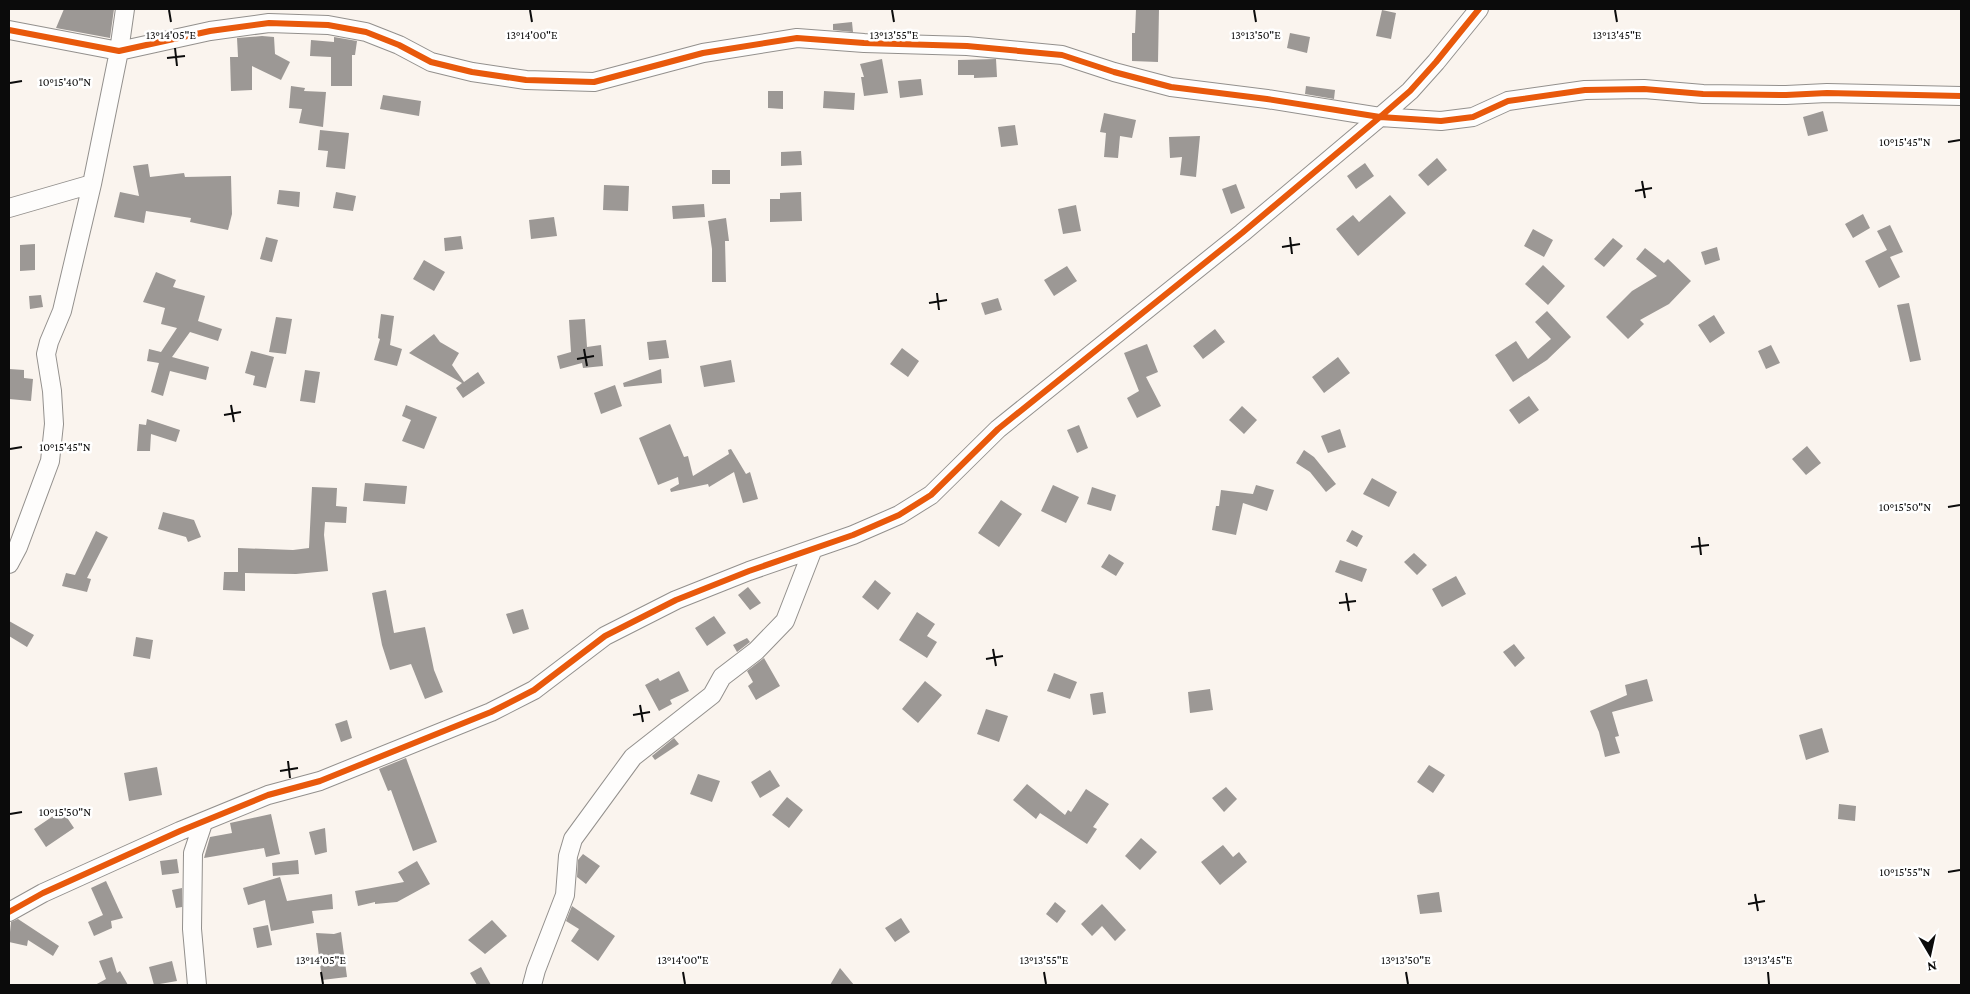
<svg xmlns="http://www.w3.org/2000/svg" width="1970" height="994" font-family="'Crimson Pro',serif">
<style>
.building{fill:#9c9895}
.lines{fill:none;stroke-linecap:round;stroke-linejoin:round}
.minor-casing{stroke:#93908d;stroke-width:20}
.minor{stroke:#fefdfc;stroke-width:18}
.cycleway-casing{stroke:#fff;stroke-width:9}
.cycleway{stroke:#e8590c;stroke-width:6}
.ticks{fill:none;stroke:#0b0b0b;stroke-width:2}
.ticks-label{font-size:12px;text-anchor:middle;fill:#0b0b0b;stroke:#fff;stroke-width:5;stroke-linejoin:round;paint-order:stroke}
</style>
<rect width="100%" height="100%" fill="#faf4ee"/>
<!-- building -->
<path class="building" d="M 64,9 L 114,9 L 110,38 L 56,28 Z
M 1136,9 L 1159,9 L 1158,62 L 1132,61 L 1132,33 L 1135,33 Z
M 1382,10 L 1396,13 L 1391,39 L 1376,36 Z
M 852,22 L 853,32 L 833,30 L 833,24 Z
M 1290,33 L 1310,37 L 1307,53 L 1287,48 Z
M 262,36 L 274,37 L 275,54 L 290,62 L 281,80 L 252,66 L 252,90 L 231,91 L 230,57 L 238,57 L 237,38 Z
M 334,37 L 357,41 L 355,55 L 352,55 L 352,86 L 331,86 L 331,57 L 310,56 L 311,40 L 334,42 Z
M 882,59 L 888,93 L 864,96 L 861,77 L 864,77 L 860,64 Z
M 996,59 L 997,77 L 974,78 L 974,75 L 958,75 L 958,60 Z
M 921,79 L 923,95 L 900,98 L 898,81 Z
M 291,86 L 305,88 L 304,91 L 326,92 L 323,127 L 299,123 L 302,109 L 289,108 Z
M 1306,86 L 1335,90 L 1334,99 L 1305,94 Z
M 768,91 L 783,91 L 783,109 L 768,108 Z
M 824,91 L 855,93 L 854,110 L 823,108 Z
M 383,95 L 421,101 L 419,116 L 380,109 Z
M 1823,111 L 1828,131 L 1808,136 L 1803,117 Z
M 1104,113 L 1136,120 L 1132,138 L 1120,136 L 1118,158 L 1104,157 L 1106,133 L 1100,132 Z
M 1015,125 L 1018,145 L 1001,147 L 998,127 Z
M 320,130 L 349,133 L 345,169 L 326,167 L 328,151 L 318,150 Z
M 1200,136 L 1196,177 L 1180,175 L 1182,157 L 1170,158 L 1169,137 Z
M 801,151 L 802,165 L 781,166 L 781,152 Z
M 1437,158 L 1447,170 L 1428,186 L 1418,175 Z
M 1365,163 L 1374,176 L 1356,189 L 1347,176 Z
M 148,164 L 150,177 L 184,173 L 185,177 L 231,176 L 232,214 L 228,230 L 190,222 L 191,218 L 146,211 L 144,223 L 114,217 L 120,192 L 139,196 L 133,166 Z
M 712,170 L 730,170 L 730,184 L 712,184 Z
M 1236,184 L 1245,208 L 1231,214 L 1222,189 Z
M 604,185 L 629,186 L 628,211 L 603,210 Z
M 279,190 L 300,192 L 299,207 L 277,204 Z
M 336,192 L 356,196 L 353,211 L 333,208 Z
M 801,192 L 802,221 L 770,222 L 770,199 L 780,199 L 780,193 Z
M 1390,195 L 1406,213 L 1358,256 L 1336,229 L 1353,215 L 1359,222 Z
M 704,204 L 705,217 L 673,219 L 672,206 Z
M 1076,205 L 1081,231 L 1063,234 L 1058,209 Z
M 1863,214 L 1870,228 L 1853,238 L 1845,224 Z
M 554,217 L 557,236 L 531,239 L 529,220 Z
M 726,218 L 729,241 L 725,241 L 726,282 L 712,282 L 712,249 L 708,221 Z
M 1890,225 L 1903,252 L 1890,257 L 1900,277 L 1879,288 L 1865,261 L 1887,250 L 1877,231 Z
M 1533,229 L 1553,240 L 1544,257 L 1524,246 Z
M 461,236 L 463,249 L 445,251 L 444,238 Z
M 266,237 L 278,240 L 272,262 L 260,259 Z
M 1613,238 L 1623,246 L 1604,267 L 1594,259 Z
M 35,244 L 35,270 L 20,271 L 20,245 Z
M 1717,247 L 1720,260 L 1705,265 L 1701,252 Z
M 1645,248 L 1664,263 L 1668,259 L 1691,281 L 1669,304 L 1640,320 L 1644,324 L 1628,339 L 1606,317 L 1632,291 L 1657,276 L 1636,259 Z
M 424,260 L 445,272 L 434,291 L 413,279 Z
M 1543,265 L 1565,286 L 1548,305 L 1525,284 Z
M 1067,266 L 1077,281 L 1054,296 L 1044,280 Z
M 156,272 L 176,280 L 173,287 L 205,296 L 198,321 L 222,329 L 218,341 L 190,332 L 172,357 L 209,367 L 206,380 L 170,371 L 163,396 L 151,392 L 159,363 L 147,361 L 149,349 L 161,352 L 177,328 L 161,324 L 165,308 L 143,302 Z
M 41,295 L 43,307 L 30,309 L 29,296 Z
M 998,298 L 1002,310 L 985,315 L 981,303 Z
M 1909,303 L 1921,360 L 1910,362 L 1897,305 Z
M 1547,311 L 1571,337 L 1547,360 L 1513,382 L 1495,355 L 1516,341 L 1528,359 L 1551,339 L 1535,322 Z
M 381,314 L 394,316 L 390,345 L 402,349 L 397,366 L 374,360 L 380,339 L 378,338 Z
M 1714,315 L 1725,333 L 1710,343 L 1698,325 Z
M 276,317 L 292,319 L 286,354 L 269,352 Z
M 585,319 L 587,347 L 601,345 L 603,366 L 583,368 L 582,363 L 560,369 L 557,356 L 571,352 L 569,320 Z
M 1215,329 L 1225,342 L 1203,359 L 1193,346 Z
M 434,334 L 440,342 L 459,353 L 452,365 L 464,382 L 478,372 L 485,383 L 463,398 L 456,388 L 462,383 L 409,353 Z
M 666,340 L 669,358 L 649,360 L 647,342 Z
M 1147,344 L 1158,372 L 1146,377 L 1161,406 L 1137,418 L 1127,398 L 1139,391 L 1124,353 Z
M 1771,345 L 1780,363 L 1766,369 L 1758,351 Z
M 902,348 L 919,361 L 908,377 L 890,364 Z
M 251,351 L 274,357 L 266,388 L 253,385 L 255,376 L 245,373 Z
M 1338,357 L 1350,373 L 1324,393 L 1312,377 Z
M 731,360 L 735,382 L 704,387 L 700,366 Z
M 9,369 L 24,370 L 24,378 L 33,379 L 31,401 L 9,399 Z
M 661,369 L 662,383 L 624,387 L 623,383 Z
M 305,370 L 320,372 L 315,403 L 300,401 Z
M 615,385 L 622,406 L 601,414 L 594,393 Z
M 1529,396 L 1539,410 L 1519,424 L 1509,410 Z
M 406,405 L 437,417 L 424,449 L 402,441 L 411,420 L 402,416 Z
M 1242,406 L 1257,420 L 1244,434 L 1229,420 Z
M 147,419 L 180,430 L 176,442 L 151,434 L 150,451 L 137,451 L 139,424 L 146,425 Z
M 670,424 L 684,457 L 688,456 L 693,476 L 729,454 L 728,450 L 731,449 L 746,474 L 750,472 L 758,499 L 743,503 L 734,472 L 709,487 L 708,484 L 671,492 L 670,489 L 679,484 L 678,477 L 658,485 L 639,438 Z
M 1079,425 L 1088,448 L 1077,453 L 1067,430 Z
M 1340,429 L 1346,447 L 1328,453 L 1321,436 Z
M 1807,446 L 1821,463 L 1806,475 L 1792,459 Z
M 1304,450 L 1314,457 L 1336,484 L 1326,492 L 1310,472 L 1296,463 Z
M 1372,478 L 1397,492 L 1389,507 L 1363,494 Z
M 365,483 L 407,486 L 405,504 L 363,501 Z
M 1053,485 L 1079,497 L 1066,523 L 1041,511 Z
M 1256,485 L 1274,490 L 1267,511 L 1243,503 L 1236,535 L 1212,530 L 1216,506 L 1219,506 L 1221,490 L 1253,494 Z
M 312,487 L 337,488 L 336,506 L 347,507 L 346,523 L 325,522 L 324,535 L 328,571 L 296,574 L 245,573 L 245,591 L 223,590 L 224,572 L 238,572 L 238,548 L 293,550 L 309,548 Z
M 1092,487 L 1116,495 L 1111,511 L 1087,504 Z
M 1001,500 L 1022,514 L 999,547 L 978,533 Z
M 163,512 L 194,520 L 201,537 L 188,542 L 186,537 L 158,529 Z
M 1352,530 L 1363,536 L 1357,547 L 1346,541 Z
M 96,531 L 108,537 L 87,578 L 91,579 L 87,592 L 62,586 L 66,573 L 75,575 Z
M 1414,553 L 1427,565 L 1417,575 L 1404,562 Z
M 1109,554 L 1124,563 L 1116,576 L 1101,567 Z
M 1340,560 L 1367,569 L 1362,582 L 1335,572 Z
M 1456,576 L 1466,594 L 1442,607 L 1432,589 Z
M 875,580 L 891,593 L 878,610 L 862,597 Z
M 748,587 L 761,603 L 750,610 L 738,595 Z
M 386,590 L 394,633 L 425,627 L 434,670 L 443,692 L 425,699 L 411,664 L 390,670 L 382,645 L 372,593 Z
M 523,609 L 529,629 L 513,634 L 506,614 Z
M 917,612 L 935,624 L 927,636 L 937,642 L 927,658 L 899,640 Z
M 714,616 L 726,633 L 707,646 L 695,628 Z
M 9,621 L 34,635 L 27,647 L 9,636 Z
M 136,637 L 153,640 L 150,659 L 133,656 Z
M 747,638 L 750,642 L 737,652 L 733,645 Z
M 1514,644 L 1525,658 L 1515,667 L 1503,652 Z
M 764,658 L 780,686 L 756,700 L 748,686 L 753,682 L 747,671 Z
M 679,671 L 689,691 L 670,700 L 672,704 L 659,711 L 645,685 L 658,678 L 660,681 Z
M 1054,673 L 1077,682 L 1070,699 L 1047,691 Z
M 1647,679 L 1653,701 L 1612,712 L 1619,736 L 1615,737 L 1620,753 L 1605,757 L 1599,732 L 1590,711 L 1627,695 L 1625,685 Z
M 925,681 L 942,695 L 918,723 L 902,709 Z
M 1210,689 L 1213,710 L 1190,713 L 1188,692 Z
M 1103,692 L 1106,713 L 1093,715 L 1090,694 Z
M 986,709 L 1008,716 L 999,742 L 977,734 Z
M 347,720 L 352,738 L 341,742 L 335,724 Z
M 1822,728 L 1829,752 L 1806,760 L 1799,735 Z
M 674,738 L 679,744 L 655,760 L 652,756 Z
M 406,758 L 437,842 L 413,851 L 391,790 L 388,791 L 379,769 Z
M 1429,765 L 1445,775 L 1433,793 L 1417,782 Z
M 157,767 L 162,795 L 129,801 L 124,773 Z
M 770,770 L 780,786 L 760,798 L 751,782 Z
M 698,774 L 720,781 L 712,802 L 690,794 Z
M 1027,784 L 1065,815 L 1068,810 L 1071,812 L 1086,789 L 1109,804 L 1093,827 L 1097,829 L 1087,844 L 1040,813 L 1036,819 L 1013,800 Z
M 1226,787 L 1237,799 L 1224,812 L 1212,798 Z
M 787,797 L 803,810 L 789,828 L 772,815 Z
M 1839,804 L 1856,806 L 1855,821 L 1838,819 Z
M 62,810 L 74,828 L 46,847 L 34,829 Z
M 271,814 L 280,854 L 266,857 L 264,848 L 204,858 L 210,837 L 232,833 L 230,823 Z
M 325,828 L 327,852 L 315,855 L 309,832 Z
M 1141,838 L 1157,852 L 1140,870 L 1125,856 Z
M 1223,845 L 1233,857 L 1239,852 L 1247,862 L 1220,885 L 1201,862 Z
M 583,854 L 600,866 L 586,884 L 577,877 L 578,860 Z
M 177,859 L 179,873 L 162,875 L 160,861 Z
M 298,860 L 299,874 L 273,876 L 272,863 Z
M 417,861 L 430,884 L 397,902 L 375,904 L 375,902 L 358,906 L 355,891 L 404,882 L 398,872 Z
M 280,877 L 287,901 L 332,894 L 333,909 L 312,911 L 314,923 L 271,931 L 265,900 L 248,905 L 243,888 Z
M 106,881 L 123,918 L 111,921 L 112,928 L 94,936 L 88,922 L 103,915 L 91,888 Z
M 182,888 L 182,907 L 176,908 L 172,890 Z
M 1439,892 L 1442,912 L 1420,914 L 1417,895 Z
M 1055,902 L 1066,911 L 1057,923 L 1046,914 Z
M 1102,904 L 1126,930 L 1115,941 L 1102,926 L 1092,936 L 1081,924 Z
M 572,906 L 615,936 L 598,961 L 571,941 L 579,929 L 566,921 Z
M 901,918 L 910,932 L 895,942 L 885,928 Z
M 18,919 L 59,946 L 53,956 L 28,940 L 27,946 L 9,942 L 11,922 Z
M 492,920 L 507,936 L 485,954 L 468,940 Z
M 268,925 L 272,945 L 257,948 L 253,928 Z
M 341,932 L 347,977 L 322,980 L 316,933 L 334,934 Z
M 112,957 L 117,973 L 120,971 L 128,985 L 95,985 L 106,979 L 99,961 Z
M 172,961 L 177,981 L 154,985 L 149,967 Z
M 481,967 L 491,985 L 477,985 L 470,973 Z
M 840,968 L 854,985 L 830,985 Z"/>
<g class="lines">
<defs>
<path id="minor" d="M 9,30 L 119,51 L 210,31 L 269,23 L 328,25 L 366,32 L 399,45 L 431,62 L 472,72 L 526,80 L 594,82 L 703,53 L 797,38 L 864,43 L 967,46 L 1062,55 L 1114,72 L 1171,87 L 1267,99 L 1380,117 L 1441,121 L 1473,117 L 1508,101 L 1585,90 L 1644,89 L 1703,94 L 1786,95 L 1827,93 L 1961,96
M 9,208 L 92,184
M 9,564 L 18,547 L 50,461 L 54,424 L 52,391 L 46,354 L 49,342 L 62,311 L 92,184 L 119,51 L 125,9
M 9,912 L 43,893 L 180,831 L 268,795 L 320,781 L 491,712 L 534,690 L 605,636 L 676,600 L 749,571 L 853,535 L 899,515 L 931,495 L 998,429 L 1242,233 L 1380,117 L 1410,91 L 1436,62 L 1479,9
M 197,985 L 192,929 L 193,853 L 203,823
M 532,985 L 536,970 L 565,895 L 568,856 L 573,839 L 633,757 L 712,695 L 722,677 L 756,651 L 785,621 L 813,549"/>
</defs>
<!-- minor casing -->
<use href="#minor" class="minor-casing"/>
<!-- minor -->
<use href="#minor" class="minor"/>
<defs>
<path id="cycleway" d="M 9,30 L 119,51 L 210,31 L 269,23 L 328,25 L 366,32 L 399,45 L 431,62 L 472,72 L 526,80 L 594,82 L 703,53 L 797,38 L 864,43 L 967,46 L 1062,55 L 1114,72 L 1171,87 L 1267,99 L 1380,117 L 1441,121 L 1473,117 L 1508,101 L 1585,90 L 1644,89 L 1703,94 L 1786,95 L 1827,93 L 1961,96
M 9,912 L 43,893 L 180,831 L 268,795 L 320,781 L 491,712 L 534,690 L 605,636 L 676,600 L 749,571 L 853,535 L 899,515 L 931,495 L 998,429 L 1242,233 L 1380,117 L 1410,91 L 1436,62 L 1479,9"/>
</defs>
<!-- cycleway casing -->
<use href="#cycleway" class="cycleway-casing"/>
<!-- cycleway -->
<use href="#cycleway" class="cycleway"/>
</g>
<!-- ticks -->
<path class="ticks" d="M 169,10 L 171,22M 530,10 L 532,22M 892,10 L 894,22M 1254,10 L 1256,22M 1615,10 L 1617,22M 175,48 L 177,66M 167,58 L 185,56M 10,83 L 22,81M 1948,142 L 1960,140M 1642,181 L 1645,198M 1635,191 L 1652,188M 1290,237 L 1292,254M 1282,247 L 1300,244M 937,293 L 939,310M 929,303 L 947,300M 584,349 L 587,366M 577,359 L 594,356M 231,405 L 234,422M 224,415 L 241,412M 10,449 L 22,447M 1948,507 L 1960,505M 1699,537 L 1701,555M 1691,547 L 1709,545M 1346,593 L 1349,611M 1339,603 L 1356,601M 993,649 L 996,666M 986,659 L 1003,656M 640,705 L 643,722M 633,715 L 650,712M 288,761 L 290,778M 280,771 L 298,768M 10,814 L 22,812M 1948,872 L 1960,870M 1755,894 L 1758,911M 1748,904 L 1765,901M 321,972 L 323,984M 683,972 L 685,984M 1044,972 L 1046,984M 1406,972 L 1408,984M 1768,972 L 1769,984"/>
<g class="ticks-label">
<text x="171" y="39">13°14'05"E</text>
<text x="532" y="39">13°14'00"E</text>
<text x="894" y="39">13°13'55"E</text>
<text x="1256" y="39">13°13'50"E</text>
<text x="1617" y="39">13°13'45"E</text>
<text x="65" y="86">10°15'40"N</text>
<text x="1905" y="146">10°15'45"N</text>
<text x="65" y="451">10°15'45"N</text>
<text x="1905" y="511">10°15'50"N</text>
<text x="65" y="816">10°15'50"N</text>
<text x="1905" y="876">10°15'55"N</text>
<text x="321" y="964">13°14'05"E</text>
<text x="683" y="964">13°14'00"E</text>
<text x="1044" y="964">13°13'55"E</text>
<text x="1406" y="964">13°13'50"E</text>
<text x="1768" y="964">13°13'45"E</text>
</g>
<!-- border -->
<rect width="1970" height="994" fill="none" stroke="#0b0b0b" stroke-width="20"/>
<!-- north arrow -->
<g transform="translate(1930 954) rotate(171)" stroke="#ffffff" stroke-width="4" paint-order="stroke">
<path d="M0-4L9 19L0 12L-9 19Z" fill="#0b0b0b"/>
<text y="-8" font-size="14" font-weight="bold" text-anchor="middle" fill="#0b0b0b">N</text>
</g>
</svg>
